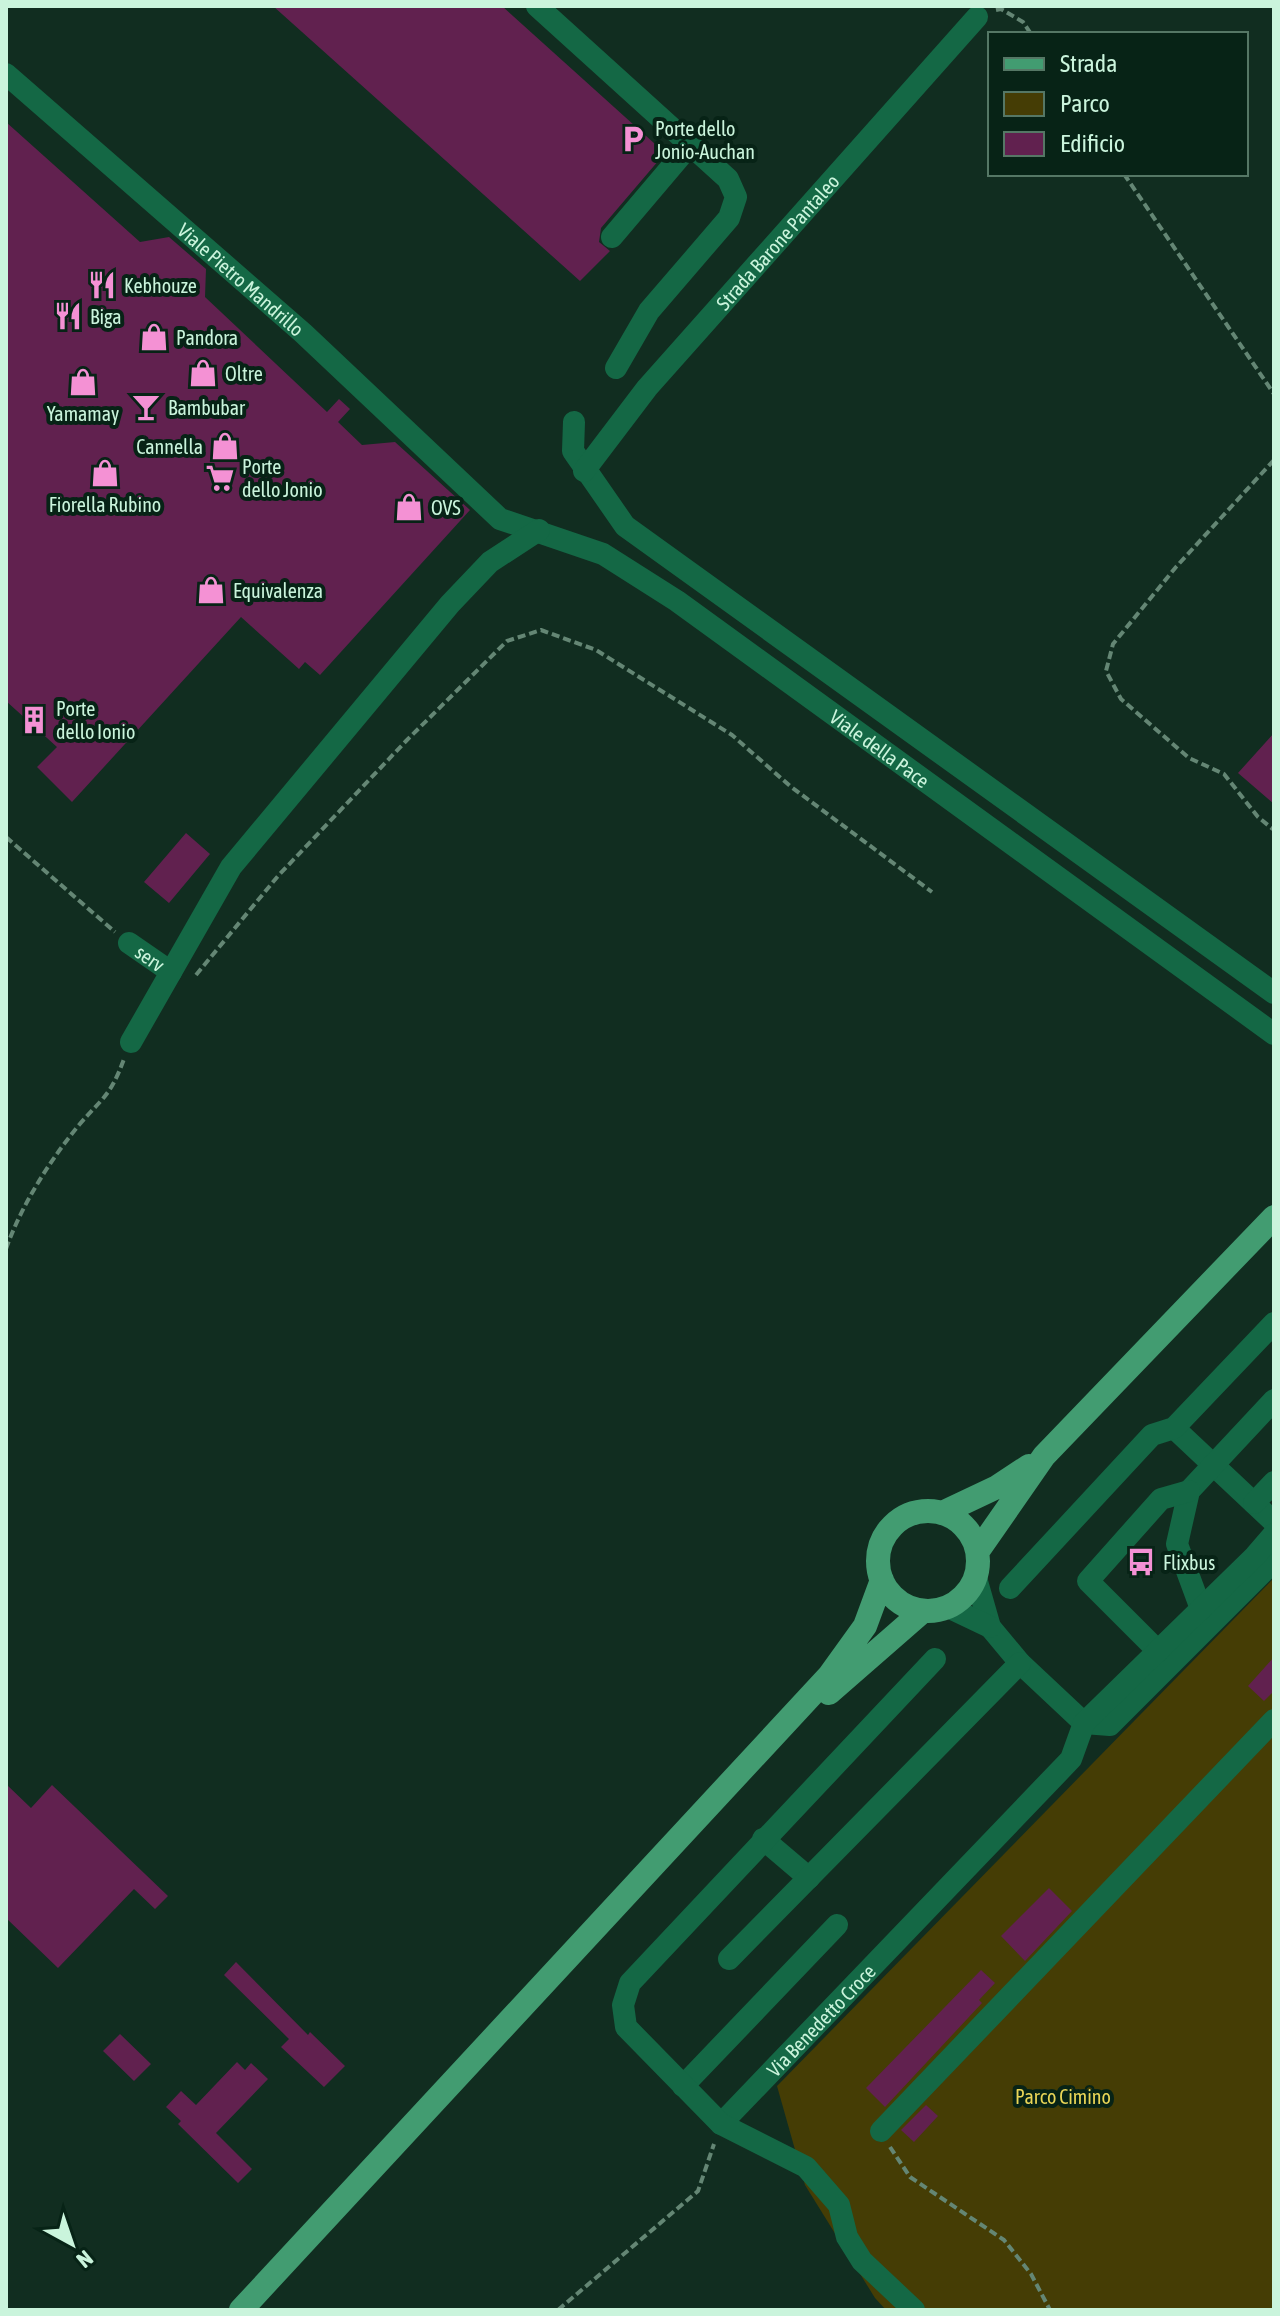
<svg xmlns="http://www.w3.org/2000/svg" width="1280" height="2316" font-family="'Asap Condensed',sans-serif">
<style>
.green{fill:#453d05}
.building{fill:#61214f}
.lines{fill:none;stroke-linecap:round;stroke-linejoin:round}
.path{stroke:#648674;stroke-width:4;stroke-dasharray:8 4;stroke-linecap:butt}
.minor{stroke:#146845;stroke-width:22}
.major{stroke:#429c71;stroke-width:24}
.labels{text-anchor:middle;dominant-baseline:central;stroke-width:8;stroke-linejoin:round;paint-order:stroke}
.poi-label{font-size:20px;fill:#caf4dc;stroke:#072316;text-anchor:start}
.street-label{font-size:20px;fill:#caf4dc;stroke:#072316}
.park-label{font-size:20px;fill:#ead657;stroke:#072316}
</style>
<rect width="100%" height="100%" fill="#112d20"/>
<!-- green -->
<path class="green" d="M 1274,1578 L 1274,2310 L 886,2310 L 875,2298 L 805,2185 L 777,2086 Z"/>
<!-- building -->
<path class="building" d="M 273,6 L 502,6 L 665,153 L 601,228 L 599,242 L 610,251 L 580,281 Z
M 6,122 L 140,242 L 169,237 L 206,269 L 205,297 L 327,412 L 339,399 L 350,409 L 338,422 L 362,445 L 395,442 L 470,510 L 320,675 L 305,662 L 299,669 L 241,617 L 72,802 L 37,767 L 57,747 L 6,701 Z
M 1274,733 L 1274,804 L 1238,773 Z
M 186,833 L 210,854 L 169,903 L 144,882 Z
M 1274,1657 L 1274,1691 L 1264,1701 L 1248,1686 Z
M 6,1784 L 31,1808 L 52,1785 L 168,1896 L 155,1909 L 134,1889 L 58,1968 L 6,1918 Z
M 1049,1888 L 1072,1911 L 1025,1961 L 1001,1936 Z
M 236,1962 L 308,2035 L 310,2032 L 345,2066 L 324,2087 L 281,2047 L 289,2039 L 224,1975 Z
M 981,1970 L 995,1983 L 979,2000 L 982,2003 L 885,2107 L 866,2088 Z
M 120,2034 L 151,2064 L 134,2081 L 103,2051 Z
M 237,2062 L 245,2070 L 251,2063 L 268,2079 L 216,2133 L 252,2169 L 238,2183 L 178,2124 L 181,2121 L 166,2107 L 181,2091 L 196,2105 Z
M 926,2105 L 938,2116 L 914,2142 L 901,2130 Z"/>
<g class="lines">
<!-- path -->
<path class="path" d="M 996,10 L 1001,9 L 1023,22 L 1031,34
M 1124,174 L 1274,394
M 1274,460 L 1176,567 L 1113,644 L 1106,671 L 1121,699 L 1189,758 L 1224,774 L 1258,817 L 1274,830
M 6,837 L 115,932
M 196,975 L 278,876 L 406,741 L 507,641 L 541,630 L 596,650 L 732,735 L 790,786 L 932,892
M 6,1249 C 21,1206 50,1160 79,1125 C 103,1097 110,1097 124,1059
M 890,2147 L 910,2177 L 1004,2240 L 1031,2274 L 1050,2310
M 558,2310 L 698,2191 L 714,2144"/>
<!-- minor -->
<g class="minor">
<path d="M 537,6 L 728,179 L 736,197 L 729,218 L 649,311 L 616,368"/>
<path id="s1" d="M 6,74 L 303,333 L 500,519 L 603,554 L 677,601 L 1274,1034"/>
<path d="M 612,237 L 690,145"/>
<path d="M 574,422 L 573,451 L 625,526 L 1274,993"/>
<path id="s2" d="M 584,471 L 647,388 L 977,17"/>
<path id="s3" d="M 129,943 L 171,972"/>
<path d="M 131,1042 L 231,867 L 450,604 L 490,562 L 539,530"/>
<path d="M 1174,1428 L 1274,1522"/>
<path d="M 1254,1503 L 1274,1482"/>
<path d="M 976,1578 L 990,1627 L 1020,1663 L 1084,1723 L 1110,1725 L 1274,1561"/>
<path d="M 1010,1588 L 1152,1435 L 1174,1428 L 1274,1323"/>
<path d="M 948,1607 L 990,1627"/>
<path d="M 1201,1609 L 1177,1544 L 1189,1491 L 1274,1400"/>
<path d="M 1158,1651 L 1088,1581 L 1161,1499 L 1189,1491"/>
<path d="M 763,1839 L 809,1878"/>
<path d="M 729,1959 L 1020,1663"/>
<path d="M 683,2086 L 837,1925"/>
<path id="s4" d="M 721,2124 L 1071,1759 L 1084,1723 L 1255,1556 L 1274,1534"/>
<path d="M 881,2131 L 1274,1720"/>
<path d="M 914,2310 L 862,2261 L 847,2237 L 839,2205 L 806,2167 L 721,2124 L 626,2027 L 623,2005 L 630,1983 L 935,1659"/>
</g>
<!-- major -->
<path class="major" d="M878 1561a50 50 0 1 1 100 0a50 50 0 1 1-100 0Z
M 942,1513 L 997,1487 L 1029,1466
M 978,1551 L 1044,1456 L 1274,1217
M 829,1693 L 923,1611
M 241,2310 L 829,1676 L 865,1626 L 882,1580"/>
</g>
<!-- icons -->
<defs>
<symbol id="parking-bare" viewBox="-9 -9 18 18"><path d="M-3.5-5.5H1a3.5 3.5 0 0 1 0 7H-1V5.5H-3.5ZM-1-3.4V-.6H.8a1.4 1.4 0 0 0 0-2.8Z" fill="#f491d4" stroke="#072316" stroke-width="2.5" paint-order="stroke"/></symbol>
<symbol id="restaurant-bare" viewBox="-9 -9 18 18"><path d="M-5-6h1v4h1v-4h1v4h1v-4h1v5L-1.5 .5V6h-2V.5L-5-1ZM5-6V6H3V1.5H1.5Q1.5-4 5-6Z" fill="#f491d4" stroke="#072316" stroke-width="2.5" paint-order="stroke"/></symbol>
<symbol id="shop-bare" viewBox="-9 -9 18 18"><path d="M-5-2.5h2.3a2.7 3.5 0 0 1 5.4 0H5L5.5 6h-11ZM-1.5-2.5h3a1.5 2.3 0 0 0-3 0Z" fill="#f491d4" stroke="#072316" stroke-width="2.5" paint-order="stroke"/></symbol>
<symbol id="bar-bare" viewBox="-9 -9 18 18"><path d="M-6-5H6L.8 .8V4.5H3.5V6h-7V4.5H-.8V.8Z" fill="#f491d4" stroke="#072316" stroke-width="2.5" paint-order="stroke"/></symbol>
<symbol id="supermarket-bare" viewBox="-9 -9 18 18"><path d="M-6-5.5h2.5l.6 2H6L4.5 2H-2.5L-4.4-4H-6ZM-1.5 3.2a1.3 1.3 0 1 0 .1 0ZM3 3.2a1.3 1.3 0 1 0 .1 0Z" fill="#f491d4" stroke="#072316" stroke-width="2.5" paint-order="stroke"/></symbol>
<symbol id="building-bare" viewBox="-9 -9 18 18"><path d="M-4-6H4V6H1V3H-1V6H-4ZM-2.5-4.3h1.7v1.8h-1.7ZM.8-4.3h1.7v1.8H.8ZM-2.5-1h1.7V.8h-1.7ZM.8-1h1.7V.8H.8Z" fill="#f491d4" stroke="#072316" stroke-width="2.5" paint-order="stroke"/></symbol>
<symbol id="bus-bare" viewBox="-9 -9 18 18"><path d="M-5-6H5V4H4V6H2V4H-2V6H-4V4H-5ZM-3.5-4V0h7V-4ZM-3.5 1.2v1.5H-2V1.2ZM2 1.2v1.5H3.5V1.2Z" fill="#f491d4" stroke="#072316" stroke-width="2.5" paint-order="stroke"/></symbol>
</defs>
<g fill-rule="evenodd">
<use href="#parking-bare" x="613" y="119" width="40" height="40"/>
<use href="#restaurant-bare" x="82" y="265" width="40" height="40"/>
<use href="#restaurant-bare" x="48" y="296" width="40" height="40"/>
<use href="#shop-bare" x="134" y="317" width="40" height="40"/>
<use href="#shop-bare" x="183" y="353" width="40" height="40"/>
<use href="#shop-bare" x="63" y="362" width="40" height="40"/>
<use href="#bar-bare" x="126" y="387" width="40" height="40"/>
<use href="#shop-bare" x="205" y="426" width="40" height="40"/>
<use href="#shop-bare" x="85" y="453" width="40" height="40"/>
<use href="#supermarket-bare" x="200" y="458" width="40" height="40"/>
<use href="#shop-bare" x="389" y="487" width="40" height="40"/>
<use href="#shop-bare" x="191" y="570" width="40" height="40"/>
<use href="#building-bare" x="14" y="700" width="40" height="40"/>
<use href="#bus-bare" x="1121" y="1542" width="40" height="40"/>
</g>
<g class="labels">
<!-- poi labels -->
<g class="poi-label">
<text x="655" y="128">Porte dello<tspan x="655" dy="23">Jonio-Auchan</tspan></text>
<text x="124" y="285">Kebhouze</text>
<text x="90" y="316">Biga</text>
<text x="176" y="337">Pandora</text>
<text x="225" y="373">Oltre</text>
<text x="168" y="407">Bambubar</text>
<text x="83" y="413" text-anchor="middle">Yamamay</text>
<text x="203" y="446" text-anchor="end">Cannella</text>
<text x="242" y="466">Porte<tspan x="242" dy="23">dello Jonio</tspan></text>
<text x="105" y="504" text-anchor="middle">Fiorella Rubino</text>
<text x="431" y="507">OVS</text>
<text x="233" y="590">Equivalenza</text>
<text x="56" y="708">Porte<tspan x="56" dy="23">dello Ionio</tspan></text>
<text x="1163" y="1562">Flixbus</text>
</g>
<!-- street labels -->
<g class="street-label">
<text stroke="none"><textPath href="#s2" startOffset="300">Strada Barone Pantaleo</textPath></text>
<text stroke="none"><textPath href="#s1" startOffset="312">Viale Pietro Mandrillo</textPath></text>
<text stroke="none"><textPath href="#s1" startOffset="1112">Viale della Pace</textPath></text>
<text stroke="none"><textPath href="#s3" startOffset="26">serv</textPath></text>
<text stroke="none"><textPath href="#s4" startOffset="144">Via Benedetto Croce</textPath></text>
</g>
<!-- park labels -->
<g class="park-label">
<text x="1063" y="2096">Parco Cimino</text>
</g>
</g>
<!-- border -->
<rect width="1280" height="2316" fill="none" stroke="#caf4dc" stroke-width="16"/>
<!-- legend -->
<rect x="988" y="32" width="260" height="144" fill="#072316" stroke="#557765" stroke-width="2"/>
<rect x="1004" y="58" width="40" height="12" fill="#429c71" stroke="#557765" stroke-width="2"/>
<text x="1060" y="72" font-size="24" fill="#caf4dc">Strada</text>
<rect x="1004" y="92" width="40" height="24" fill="#453d05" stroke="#557765" stroke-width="2"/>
<text x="1060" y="112" font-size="24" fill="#caf4dc">Parco</text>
<rect x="1004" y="132" width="40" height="24" fill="#61214f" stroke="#557765" stroke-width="2"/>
<text x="1060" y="152" font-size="24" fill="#caf4dc">Edificio</text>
<!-- north arrow -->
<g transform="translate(72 2244) rotate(140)" stroke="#072316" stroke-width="6" paint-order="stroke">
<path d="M0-6L14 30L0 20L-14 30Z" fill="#caf4dc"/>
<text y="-12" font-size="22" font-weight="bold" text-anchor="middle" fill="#caf4dc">N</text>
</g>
</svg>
